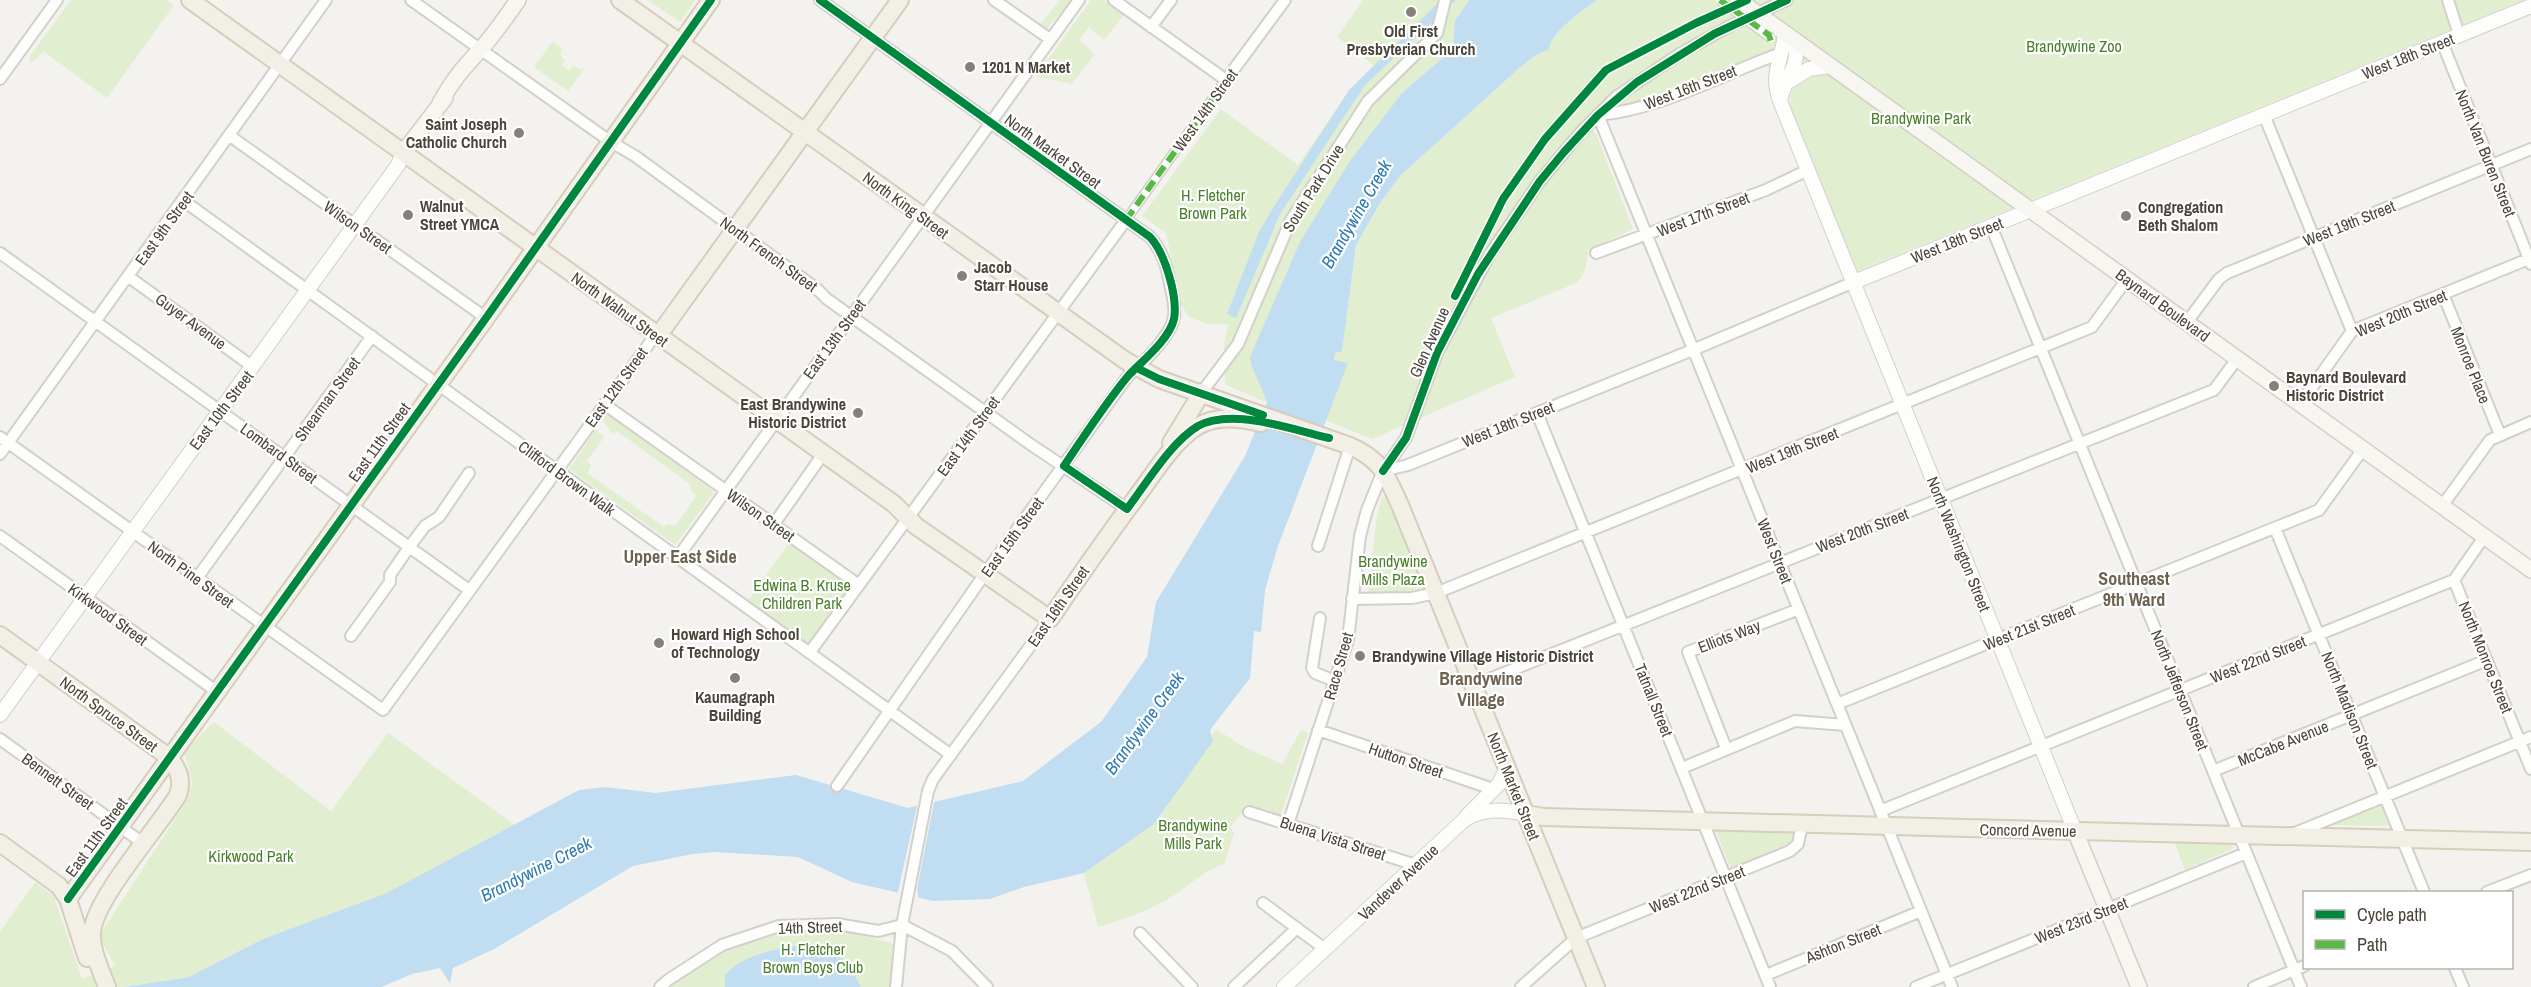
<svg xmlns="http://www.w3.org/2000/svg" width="2531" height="987" font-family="'Archivo Narrow',sans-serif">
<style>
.green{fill:#e1eecf}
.water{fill:#c0ddf1}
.pier{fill:#f4f2ee}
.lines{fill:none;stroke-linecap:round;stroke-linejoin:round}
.pedestrian-casing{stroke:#d2d0cb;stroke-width:11}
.minor-casing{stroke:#d2d0cb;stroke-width:14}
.tertiary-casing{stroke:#d2d0cb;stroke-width:16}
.secondary-casing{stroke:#d3cfc5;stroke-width:18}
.primary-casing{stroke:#d6cebb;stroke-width:20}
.pedestrian{stroke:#fdfdfc;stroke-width:8}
.minor{stroke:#fdfdfc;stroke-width:10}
.tertiary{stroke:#fdfdfc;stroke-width:14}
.secondary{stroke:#f7f6f1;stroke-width:15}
.primary{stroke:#f2efe6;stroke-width:16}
.pedestrian-bridge-casing{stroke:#d2d0cb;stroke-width:11;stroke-linecap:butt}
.secondary-bridge-casing{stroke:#d3cfc5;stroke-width:18;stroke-linecap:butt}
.pedestrian-bridge{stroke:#fdfdfc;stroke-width:8}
.secondary-bridge{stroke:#f7f6f1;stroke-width:15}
.quiet{stroke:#58b947;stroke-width:6;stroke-dasharray:12 6;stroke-linecap:butt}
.cycleway-casing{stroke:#fff;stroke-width:11}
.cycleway{stroke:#00873e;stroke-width:8}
.poi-dot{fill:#868178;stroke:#fff;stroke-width:2}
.labels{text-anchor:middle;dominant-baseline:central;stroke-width:4.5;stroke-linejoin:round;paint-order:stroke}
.poi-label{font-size:16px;font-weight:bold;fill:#4b4439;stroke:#fff;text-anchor:start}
.park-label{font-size:16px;fill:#4a7f2a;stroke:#fff}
.street-label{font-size:16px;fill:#4b4439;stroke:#fff}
.water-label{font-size:18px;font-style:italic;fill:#2e7ab2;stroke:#fff}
.neighbourhood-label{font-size:18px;font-weight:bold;fill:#6e6250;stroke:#fff}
</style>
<rect width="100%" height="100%" fill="#f4f2ee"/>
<!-- green -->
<path class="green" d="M 71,0 L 166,0 L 174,5 L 107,98 L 43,51 L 35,60 L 29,62 L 30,56 Z
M 647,0 L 695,0 L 680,22 Z
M 1060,0 L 1073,0 L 1045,30 L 1041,29 L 1041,23 Z
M 1091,0 L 1104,0 L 1126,12 L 1104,40 L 1089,27 L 1079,40 L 1095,54 L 1072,84 L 1036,76 Z
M 1363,0 L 1469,0 L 1455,21 L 1453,49 L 1402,93 L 1350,161 L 1267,401 L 1263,401 L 1225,384 L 1224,344 L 1228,324 L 1206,324 L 1188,316 L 1181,304 L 1166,233 L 1142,216 L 1221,109 L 1298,165 L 1349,91 L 1373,65 L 1337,37 Z
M 1597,0 L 2524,0 L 1858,271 L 1855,269 L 1791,111 L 1790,97 L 1793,89 L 1756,57 L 1673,91 L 1614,109 L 1604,102 L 1586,119 L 1597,136 L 1633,229 L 1588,250 C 1588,261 1585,276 1576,283 L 1491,318 L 1515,377 L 1372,439 L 1325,420 L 1347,363 L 1334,361 L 1335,353 L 1342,351 L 1356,245 L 1380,203 L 1400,176 L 1518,69 L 1536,55 L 1549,49 C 1551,32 1583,10 1597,0 Z
M 553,41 L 562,48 L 560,54 L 565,61 L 562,65 L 569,71 L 573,66 L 579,69 L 585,68 L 568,91 L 534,67 Z
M 607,414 L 712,490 L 713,494 L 675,545 L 569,469 L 596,429 L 604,437 L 587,461 L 591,466 L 587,473 L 664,527 L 667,524 L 676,525 L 696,496 L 690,489 L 691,485 L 617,431 L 613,434 L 603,421 Z
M 1382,497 L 1388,498 L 1425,591 L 1368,593 L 1377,515 Z
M 793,537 L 859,585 L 810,652 L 745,605 Z
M 214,722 L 331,811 L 388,733 L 515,825 L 388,893 L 263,939 L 189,977 L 125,987 L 0,987 L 0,932 L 35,882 L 54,897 L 82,979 L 115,966 L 99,936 L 188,799 L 192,782 L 184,751 Z
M 1216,729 L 1244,747 L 1282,764 L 1301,730 L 1308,733 L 1281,815 L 1249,805 L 1230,827 L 1234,833 L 1224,864 C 1202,870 1188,888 1168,899 C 1147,911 1122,920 1098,927 L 1084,873 L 1149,828 L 1160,817 Z
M 2380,802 L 2389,825 L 2384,826 L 2331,825 Z
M 1716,831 L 1797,833 L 1794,841 L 1731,869 Z
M 2175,843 L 2233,845 L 2234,848 L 2185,870 Z
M 839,928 L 893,944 L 890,987 L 661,987 L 733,941 L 778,930 Z"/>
<!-- water -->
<path class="water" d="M 1441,0 L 1456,0 L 1365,85 L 1280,214 L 1236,318 L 1227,314 L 1259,232 L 1273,208 L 1349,90 Z
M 1469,0 L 1597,0 C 1583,10 1551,32 1549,49 L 1536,55 L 1518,69 L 1400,176 L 1380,203 L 1356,245 L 1342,351 L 1335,353 L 1334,360 L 1348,363 L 1278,546 L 1265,590 L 1261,632 L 1254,631 L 1250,678 L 1210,730 L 1213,741 L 1154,824 L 1084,873 L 1024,887 L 990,899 L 933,901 L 852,882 L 798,857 L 714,852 L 693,854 L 633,866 L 494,949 L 453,968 L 450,983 L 440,968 L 412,974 L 381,987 L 125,987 L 189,977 L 263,939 L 387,893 L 579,790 L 605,787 L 656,793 L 796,775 L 908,808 L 1023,781 L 1101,722 L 1147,657 L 1156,602 L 1245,456 L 1267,402 L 1251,364 L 1250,357 L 1300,242 L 1350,161 L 1402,93 L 1453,49 L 1455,21 Z
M 809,944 C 838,949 848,962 861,987 L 725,987 L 725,975 C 745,952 780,949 809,944 Z"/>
<!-- pier -->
<path class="pier" d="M 935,798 L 917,889 L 919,902 L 897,896 L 918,802 Z"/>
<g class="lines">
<defs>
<path id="pedestrian" d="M 1126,220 L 1226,80"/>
<path id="minor" d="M 411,0 L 611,142 L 635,156 L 817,289 L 827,299 L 1030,444 L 1127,509
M 820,0 L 1150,237 C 1161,249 1166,263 1169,279 C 1171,291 1176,305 1174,317 C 1171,336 1143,363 1128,376 L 984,575 L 837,786
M 994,0 L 1050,39
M 1114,0 L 1226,80 L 1285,0
M 2448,0 L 2459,35
M 1151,27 L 1171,0
M 2442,42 L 2531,264
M 0,79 L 57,0
M 1598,115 C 1716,406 1834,696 1952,987
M 1598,115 C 1659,110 1723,74 1781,53
M 2264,115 L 2352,331
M 230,136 L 486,318
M 184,201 L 951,755
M 1991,226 L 2301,987
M 0,253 L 469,590
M 1596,253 L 1766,190 L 1808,170
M 129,277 L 253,367
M 2443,294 L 2500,435
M 2187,322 L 2219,279 L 2227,273 L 2531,149
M 1202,392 L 1238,344 L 1291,220 L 1368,101 L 1437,33 L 1445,0
M 604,404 L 859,585
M 2300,404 L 2352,331 L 2531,258
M 1537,413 L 1770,987
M 0,437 L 383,710 L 651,341 L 658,336
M 0,454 L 326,0
M 1383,471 L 1408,465 L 1695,349 L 1854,282
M 2442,506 L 2490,440 L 2531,422
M 774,524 L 823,454
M 2275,528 L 2424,892
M 0,536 L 216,691
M 1318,546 L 1350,446
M 678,557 L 1079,0
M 197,578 L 372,336
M 2454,580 L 2531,769
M 1352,599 L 1412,598 L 1436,593 L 2092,327 L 2127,279
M 1320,618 L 1312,668 L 1315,673 L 1335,681
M 351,636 L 390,582 L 390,575 L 410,546 L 425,526 L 439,517 L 469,473
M 810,652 L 1126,220
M 1474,685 L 2214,390 L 2237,359
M 1837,704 L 2319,510 L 2363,449
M 1318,730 L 1493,789
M 0,739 L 144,844
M 1726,748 L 1688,652 L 1799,609
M 1682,768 L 1795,721 L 1845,725
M 2213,771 L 2487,660
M 1880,811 L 2454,580 L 2484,537
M 1249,812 L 1416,865
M 1288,824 L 1348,640 L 1360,536 L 1367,510 L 1383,471 L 1406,438 L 1437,353 L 1490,254 L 1540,181 L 1580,133 L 1616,97 L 1681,53 L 1737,22 L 1787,0
M 2295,833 L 2531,737
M 2487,892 L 2531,875
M 1263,903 L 1325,949
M 902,925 L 952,951 L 987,987
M 1140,933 L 1192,987
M 2455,968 L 2463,987
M 1766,975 L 1921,911
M 660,987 L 668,980 L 722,945 L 779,926 L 837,924 L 878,931 L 902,925
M 896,987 L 902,925 L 928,791 L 933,779 L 1050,619
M 1234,987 L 1297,928
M 1521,987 L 1576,938 L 1790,851 L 1798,844 L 1802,825
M 1916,987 L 2246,853
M 2254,987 L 2304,966"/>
<path id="tertiary" d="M 1785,34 C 1782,61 1770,72 1780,101 L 2075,831
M 1788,82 L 1809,69 L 1831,66
M 1780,101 C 1785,74 1800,72 1795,40
M 1854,282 L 2531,6
M 0,715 L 398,165 L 403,153
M 1467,816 L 1499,784 L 1507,768
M 1284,987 L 1464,820 C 1484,807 1504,810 1526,814"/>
<path id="secondary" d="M 1772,24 L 2531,570
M 440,103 C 452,81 463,68 480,50 C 494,35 506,17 518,0
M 403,153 L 445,98
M 2075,831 L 2139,987"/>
<path id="primary" d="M 190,0 L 894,504 L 916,526 L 1050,619 C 1080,575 1111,531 1143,488 C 1158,467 1175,440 1198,426 C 1217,415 1240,418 1261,423
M 620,0 L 1126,361 L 1159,379 L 1350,446 C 1382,460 1386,475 1400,505 L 1596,987
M 658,336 L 900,0
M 1171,443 L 1202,392
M 0,635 L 170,758 C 179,771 183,780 178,795 C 158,828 94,899 92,933 C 91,951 101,970 107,987
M 1526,814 L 1544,817 C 1873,828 2202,833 2531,842
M 0,843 L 59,886 L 68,899 L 87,958
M 68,899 L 486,318 L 711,0"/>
</defs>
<!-- pedestrian casing -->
<use href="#pedestrian" class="pedestrian-casing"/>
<!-- minor casing -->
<use href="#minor" class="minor-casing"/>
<!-- tertiary casing -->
<use href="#tertiary" class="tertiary-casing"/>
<!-- secondary casing -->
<use href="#secondary" class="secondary-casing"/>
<!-- primary casing -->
<use href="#primary" class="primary-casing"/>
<!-- pedestrian -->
<use href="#pedestrian" class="pedestrian"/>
<!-- minor -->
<use href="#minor" class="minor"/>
<!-- tertiary -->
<use href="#tertiary" class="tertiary"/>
<!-- secondary -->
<use href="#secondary" class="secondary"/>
<!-- primary -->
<use href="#primary" class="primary"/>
<defs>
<path id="pedestrian-bridge" d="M 1720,0 L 1771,38"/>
<path id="secondary-bridge" d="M 1738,0 L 1772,24"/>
</defs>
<!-- pedestrian-bridge casing -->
<use href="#pedestrian-bridge" class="pedestrian-bridge-casing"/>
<!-- secondary-bridge casing -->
<use href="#secondary-bridge" class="secondary-bridge-casing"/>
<!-- pedestrian-bridge -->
<use href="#pedestrian-bridge" class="pedestrian-bridge"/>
<!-- secondary-bridge -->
<use href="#secondary-bridge" class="secondary-bridge"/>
<!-- quiet -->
<path class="quiet" d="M 1720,0 L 1769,35 L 1772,45
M 1126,220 L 1226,80"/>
<defs>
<path id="cycleway" d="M 820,0 L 1150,237 C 1165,253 1178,297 1174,319 C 1169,340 1142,361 1128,376 C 1105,404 1084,436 1064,466 L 1127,509 C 1146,484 1171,442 1198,426 C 1232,407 1293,430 1329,438
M 1455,296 L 1503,199 L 1545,139 L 1606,70 L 1696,23 L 1747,0
M 1137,368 L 1159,379 L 1263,415
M 1383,471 L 1406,438 L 1437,353 L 1478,274 L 1540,181 L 1564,152 L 1598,115 L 1637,82 L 1714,34 L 1787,0
M 68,899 L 486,318 L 711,0"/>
</defs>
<!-- cycleway casing -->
<use href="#cycleway" class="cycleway-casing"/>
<!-- cycleway -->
<use href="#cycleway" class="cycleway"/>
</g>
<!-- markers -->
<g class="poi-dot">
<circle cx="1411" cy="12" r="6"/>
<circle cx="970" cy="67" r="6"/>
<circle cx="519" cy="133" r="6"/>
<circle cx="408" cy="215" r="6"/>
<circle cx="2126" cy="216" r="6"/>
<circle cx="962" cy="276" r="6"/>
<circle cx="2274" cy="386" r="6"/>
<circle cx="858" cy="413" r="6"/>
<circle cx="659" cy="643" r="6"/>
<circle cx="1360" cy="656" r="6"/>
<circle cx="735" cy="678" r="6"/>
</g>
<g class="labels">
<!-- poi labels -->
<g class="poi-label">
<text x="1411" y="31" text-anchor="middle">Old First<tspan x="1411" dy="18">Presbyterian Church</tspan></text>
<text x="982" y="67">1201 N Market</text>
<text x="507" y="124" text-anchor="end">Saint Joseph<tspan x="507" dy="18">Catholic Church</tspan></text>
<text x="420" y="206">Walnut<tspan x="420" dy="18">Street YMCA</tspan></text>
<text x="2138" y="207">Congregation<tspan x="2138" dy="18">Beth Shalom</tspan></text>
<text x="974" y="267">Jacob<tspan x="974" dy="18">Starr House</tspan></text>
<text x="2286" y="377">Baynard Boulevard<tspan x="2286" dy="18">Historic District</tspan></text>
<text x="846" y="404" text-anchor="end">East Brandywine<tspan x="846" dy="18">Historic District</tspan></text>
<text x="671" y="634">Howard High School<tspan x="671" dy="18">of Technology</tspan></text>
<text x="1372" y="656">Brandywine Village Historic District</text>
<text x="735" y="697" text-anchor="middle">Kaumagraph<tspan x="735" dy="18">Building</tspan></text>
</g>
<!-- park labels -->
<g class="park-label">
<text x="2074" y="46">Brandywine Zoo</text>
<text x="1921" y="118">Brandywine Park</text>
<text x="1213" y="195">H. Fletcher<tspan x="1213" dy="18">Brown Park</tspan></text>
<text x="1393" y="561">Brandywine<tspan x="1393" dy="18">Mills Plaza</tspan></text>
<text x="802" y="585">Edwina B. Kruse<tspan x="802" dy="18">Children Park</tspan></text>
<text x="1193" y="825">Brandywine<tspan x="1193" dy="18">Mills Park</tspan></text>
<text x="251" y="856">Kirkwood Park</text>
<text x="813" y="949">H. Fletcher<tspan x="813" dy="18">Brown Boys Club</tspan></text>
</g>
<!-- street labels -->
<g class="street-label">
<text transform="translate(2408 56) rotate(-22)">West 18th Street</text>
<text transform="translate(1690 87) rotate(-21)">West 16th Street</text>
<text transform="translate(1205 110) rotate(-54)">West 14th Street</text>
<text transform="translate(1053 151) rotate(36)">North Market Street</text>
<text transform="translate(2486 153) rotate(68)">North Van Buren Street</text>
<text transform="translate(1313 188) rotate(-58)">South Park Drive</text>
<text transform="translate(906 205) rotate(36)">North King Street</text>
<text transform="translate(1703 214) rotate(-21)">West 17th Street</text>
<text transform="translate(2349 223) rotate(-22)">West 19th Street</text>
<text transform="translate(358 227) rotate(35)">Wilson Street</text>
<text transform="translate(164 228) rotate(-54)">East 9th Street</text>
<text transform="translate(1957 240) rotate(-22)">West 18th Street</text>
<text transform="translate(769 254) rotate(36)">North French Street</text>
<text transform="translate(2163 305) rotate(36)">Baynard Boulevard</text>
<text transform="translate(620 309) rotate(36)">North Walnut Street</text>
<text transform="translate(2401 313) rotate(-23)">West 20th Street</text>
<text transform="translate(191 321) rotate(36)">Guyer Avenue</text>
<text transform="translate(834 339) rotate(-54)">East 13th Street</text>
<text transform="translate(1429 342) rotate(-66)">Glen Avenue</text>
<text transform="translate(2471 365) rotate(68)">Monroe Place</text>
<text transform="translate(616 387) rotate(-54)">East 12th Street</text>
<text transform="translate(327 399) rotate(-54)">Shearman Street</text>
<text transform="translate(221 410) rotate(-53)">East 10th Street</text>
<text transform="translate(1508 424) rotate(-22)">West 18th Street</text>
<text transform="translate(968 436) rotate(-54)">East 14th Street</text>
<text transform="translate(379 442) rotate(-54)">East 11th Street</text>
<text transform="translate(1792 450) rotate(-22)">West 19th Street</text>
<text transform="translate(279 453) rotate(36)">Lombard Street</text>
<text transform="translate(567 478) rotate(36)">Clifford Brown Walk</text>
<text transform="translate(761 515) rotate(35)">Wilson Street</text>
<text transform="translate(1862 530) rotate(-21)">West 20th Street</text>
<text transform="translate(1012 537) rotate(-54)">East 15th Street</text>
<text transform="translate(1959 544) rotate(68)">North Washington Street</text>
<text transform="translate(1775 551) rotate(68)">West Street</text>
<text transform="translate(191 574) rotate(36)">North Pine Street</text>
<text transform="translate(1058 606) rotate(-55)">East 16th Street</text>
<text transform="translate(108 614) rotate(36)">Kirkwood Street</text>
<text transform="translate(2029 627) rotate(-22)">West 21st Street</text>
<text transform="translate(1729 636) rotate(-21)">Elliots Way</text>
<text transform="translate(2486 657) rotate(68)">North Monroe Street</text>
<text transform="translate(2258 659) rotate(-22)">West 22nd Street</text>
<text transform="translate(1338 666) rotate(-74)">Race Street</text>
<text transform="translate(2180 690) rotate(68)">North Jefferson Street</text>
<text transform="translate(1654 700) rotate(68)">Tatnall Street</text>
<text transform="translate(2350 710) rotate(68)">North Madison Street</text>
<text transform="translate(109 714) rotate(36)">North Spruce Street</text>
<text transform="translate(2283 743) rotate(-22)">McCabe Avenue</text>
<text transform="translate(1406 760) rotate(19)">Hutton Street</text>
<text transform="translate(58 781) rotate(36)">Bennett Street</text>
<text transform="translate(1514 786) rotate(68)">North Market Street</text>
<text transform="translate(2028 830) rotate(1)">Concord Avenue</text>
<text transform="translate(96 837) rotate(-54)">East 11th Street</text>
<text transform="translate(1333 838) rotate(18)">Buena Vista Street</text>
<text transform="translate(1398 882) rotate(-43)">Vandever Avenue</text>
<text transform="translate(1697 889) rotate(-22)">West 22nd Street</text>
<text transform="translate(2081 920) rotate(-22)">West 23rd Street</text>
<text transform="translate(810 927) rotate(-2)">14th Street</text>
<text transform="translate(1843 943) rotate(-22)">Ashton Street</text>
</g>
<!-- water labels -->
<g class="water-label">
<text transform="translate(1356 214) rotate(-60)">Brandywine Creek</text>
<text transform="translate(1144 723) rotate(-54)">Brandywine Creek</text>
<text transform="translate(536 869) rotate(-27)">Brandywine Creek</text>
</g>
<!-- neighbourhood labels -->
<g class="neighbourhood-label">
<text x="680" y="556">Upper East Side</text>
<text x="2134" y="578">Southeast<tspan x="2134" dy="21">9th Ward</tspan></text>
<text x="1481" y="678">Brandywine<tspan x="1481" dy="21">Village</tspan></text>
</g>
</g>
<!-- legend -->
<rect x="2303" y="891" width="210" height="78" fill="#ffffff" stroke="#b7b4b0" stroke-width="1.5"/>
<rect x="2315" y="910" width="30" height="9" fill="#00873e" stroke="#b7b4b0" stroke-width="1.5"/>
<text x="2357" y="921" font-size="18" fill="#4b4439">Cycle path</text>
<rect x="2315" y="940" width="30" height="9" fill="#58b947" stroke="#b7b4b0" stroke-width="1.5"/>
<text x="2357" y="951" font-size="18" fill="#4b4439">Path</text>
</svg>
